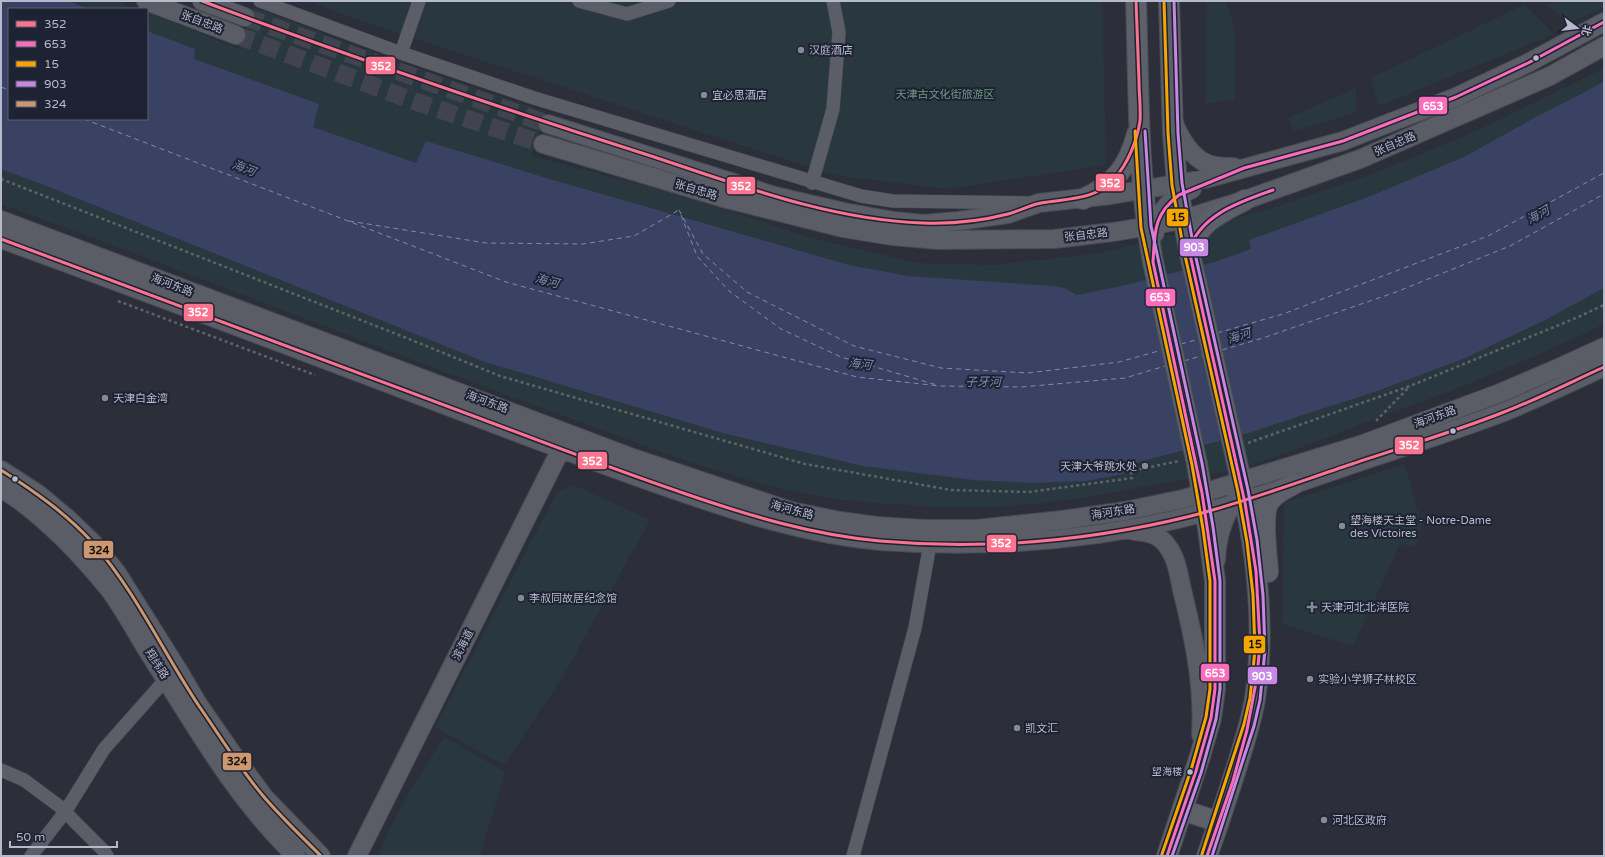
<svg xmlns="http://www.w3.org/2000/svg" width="1605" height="857" font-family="'Varela Round','Noto Sans SC',sans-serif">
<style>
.green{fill:#29383f}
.water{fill:#394262}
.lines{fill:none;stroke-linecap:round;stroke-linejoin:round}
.ferry{stroke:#7e8bb1;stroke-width:1;stroke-dasharray:5 4;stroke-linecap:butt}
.secondary-tunnel{stroke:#41444f;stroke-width:18;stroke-dasharray:18 9;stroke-linecap:butt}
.street-casing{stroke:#484a52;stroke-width:14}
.secondary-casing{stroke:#484a52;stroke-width:20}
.primary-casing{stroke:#494c56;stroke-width:22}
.path{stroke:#5f626b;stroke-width:2.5;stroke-dasharray:3 3;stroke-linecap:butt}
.street{stroke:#5c5e67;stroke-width:13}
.secondary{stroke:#5a5c66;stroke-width:18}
.primary{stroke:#5e6069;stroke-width:20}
.primary-bridge-casing{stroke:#494c56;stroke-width:22;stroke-linecap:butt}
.primary-bridge{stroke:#5e6069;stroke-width:20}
.bus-1-casing{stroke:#1e2334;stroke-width:6}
.bus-2-casing{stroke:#1e2334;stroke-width:6}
.bus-3-casing{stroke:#1e2334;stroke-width:6}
.bus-4-casing{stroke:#1e2334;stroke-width:6}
.bus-5-casing{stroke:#1e2334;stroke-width:6}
.bus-1{stroke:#fc738d;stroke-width:3}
.bus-2{stroke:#fb6dba;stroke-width:3}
.bus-3{stroke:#f7a600;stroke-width:3}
.bus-4{stroke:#c787e3;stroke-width:3}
.bus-5{stroke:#cd976f;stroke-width:3}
.poi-dot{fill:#868997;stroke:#1e2334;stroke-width:1.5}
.bus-dot{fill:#b6baca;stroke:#1e2334;stroke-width:1.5}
.labels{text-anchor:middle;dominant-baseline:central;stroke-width:4;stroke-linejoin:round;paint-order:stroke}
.bus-label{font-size:10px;fill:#b6baca;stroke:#1e2334;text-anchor:end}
.street-label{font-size:11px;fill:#b6baca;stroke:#1e2334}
.poi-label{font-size:11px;fill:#b6baca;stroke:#1e2334;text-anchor:start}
.park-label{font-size:11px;fill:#6e9a80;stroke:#1e2334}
.water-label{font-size:12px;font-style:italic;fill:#7e8bb1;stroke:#1e2334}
.line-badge{stroke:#1e2334;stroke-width:1.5}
.badge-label{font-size:11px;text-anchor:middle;font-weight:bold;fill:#fff}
.pale-badge-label{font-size:11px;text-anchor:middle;font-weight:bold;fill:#111}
</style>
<rect width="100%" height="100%" fill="#2c2f39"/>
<!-- green -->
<path class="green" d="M 1,1 L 119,1 L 138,9 L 9,9 L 9,119 L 147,119 L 147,12 L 239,49 L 254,7 L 388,58 L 546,112 L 532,156 L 698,200 L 811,238 L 918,263 L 994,265 L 1095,254 L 1200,228 L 1273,208 L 1369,175 L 1465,136 L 1589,76 L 1604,68 L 1604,324 C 1528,361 1449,393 1369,421 C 1330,436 1290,453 1250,465 C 1215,475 1178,481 1142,487 C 1106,494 1070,500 1033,504 C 975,509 914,507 856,501 C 750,490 648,446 548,410 C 365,344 184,270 1,204 Z
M 309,1 L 1102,1 L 1106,165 L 947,189 L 833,175 L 349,17 Z
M 1206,1 L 1226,1 L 1234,27 L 1235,100 L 1206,103 Z
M 1557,1 L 1604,1 L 1604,8 L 1568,23 L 1548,5 Z
M 1524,5 L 1554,34 L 1379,106 L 1371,78 Z
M 1356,88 L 1357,112 L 1293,131 L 1288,118 Z
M 1404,464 L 1422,525 L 1415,547 L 1400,544 L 1353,646 L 1282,624 L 1284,503 Z
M 574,485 L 650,520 L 563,676 L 504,765 L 435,727 L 557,492 Z
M 444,737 L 505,772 L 480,856 L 378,856 C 394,813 420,775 444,737 Z"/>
<!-- water -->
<path class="water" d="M 1,1 L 68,1 L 89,9 L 9,9 L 9,119 L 147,119 L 147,31 L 195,49 L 194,59 L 319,104 L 313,127 L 416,163 L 426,141 L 553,180 L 849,265 L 908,276 L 1053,286 L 1064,288 L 1077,295 L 1126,285 L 1215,262 L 1251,249 L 1249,240 L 1371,196 L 1464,157 L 1534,118 L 1604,82 L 1604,288 L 1545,320 L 1463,359 L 1377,391 L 1242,435 L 1123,466 L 1124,474 L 1086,481 L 1032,483 L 973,480 L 863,466 L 723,433 L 485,362 L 49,187 L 1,169 Z"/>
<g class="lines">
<!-- ferry -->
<path class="ferry" d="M 1,87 L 9,90
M 84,119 L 506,282 L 857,377 L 940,386 L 1021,387 L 1125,378 L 1165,366
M 679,210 L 703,254 L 747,292 L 854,346 L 941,368 L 1028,373 L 1119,362 L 1162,350
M 681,215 L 697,256 L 729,291 L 781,329 L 841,357 L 937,385
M 349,221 L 486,243 L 583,244 L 634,236 L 679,210
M 1217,333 L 1283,314 L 1488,236 L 1604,173
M 1181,344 L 1199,339
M 1222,350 L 1263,338 L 1396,292 L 1510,246 L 1604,194
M 1184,361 L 1204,355"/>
<!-- secondary-tunnel -->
<path class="secondary-tunnel" d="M 245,17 L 548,124
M 236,35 L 414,101 L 543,144"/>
<defs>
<path id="street" d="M 260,1 L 401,53 L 534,98 L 861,196 L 893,201 L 1032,203
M 579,1 L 627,14 L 669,1
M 401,53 L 419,1
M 812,183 L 833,109 L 839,32 L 833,1
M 1,770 L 24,780 L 59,806 L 104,851 L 107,856
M 31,856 L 65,812 L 104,749 L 166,679 L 172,675
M 853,856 L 915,628 L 930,544"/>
<path id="secondary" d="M 146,1 L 236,35
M 202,1 L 245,17
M 1173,121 C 1180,138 1190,157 1208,164 C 1216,167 1225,167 1234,167
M 548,124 L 775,196 L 844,212 L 894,221 L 923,224 L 958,221 L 1008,214 L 1039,203 L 1111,195 L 1205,179 L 1343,141 L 1456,97 L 1528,63 L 1604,22
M 543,144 L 723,198 L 843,228 L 892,236 L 938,240 L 1054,239 L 1113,232 L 1156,225 L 1184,219 L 1245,200 L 1360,159 L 1550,76 L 1604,46
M 1,220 L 633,458 L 791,511 L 840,521 L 877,526 L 924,529 L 976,529 L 1062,520 L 1125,511 L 1183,499 L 1363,444 L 1500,393 L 1556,369 L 1604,347
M 1155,233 C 1158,209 1171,199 1192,189
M 1,239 C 163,298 324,359 484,420 C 548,444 611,468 675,490 C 741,513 810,535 880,541 C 978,548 1078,542 1174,520 C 1231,507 1289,486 1344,467 C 1397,449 1451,432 1504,412 C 1538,398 1571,382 1604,367
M 1,470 L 38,494 L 68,519 L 93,543 L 117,573 L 178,670 L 198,704 L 234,756 L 264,797 L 321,856
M 1,488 C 43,514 78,551 109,589 C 124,609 136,632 149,653 C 194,723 235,798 296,856
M 1134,531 C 1148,532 1160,534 1168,547 C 1177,559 1179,576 1182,590 C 1194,638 1204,686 1201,735
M 1216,560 C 1217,538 1223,516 1237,498
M 357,856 L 566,439"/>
<path id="primary" d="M 1136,1 C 1139,88 1137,177 1153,262
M 1169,1 L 1173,133 L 1177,184 L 1189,250
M 1083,199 C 1114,185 1129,166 1137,134
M 1189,250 C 1200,221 1219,214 1245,200
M 1268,572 C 1267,555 1262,521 1267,506 C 1271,495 1285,489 1294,484
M 1182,810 L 1219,822
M 1167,856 L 1200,756 L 1211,718 L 1215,689 L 1215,581 L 1208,528 L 1197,464
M 1207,856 C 1218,826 1227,797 1237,766 C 1244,744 1251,722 1255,699 C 1267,619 1254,536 1236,458"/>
</defs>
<!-- street casing -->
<use href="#street" class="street-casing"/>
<!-- secondary casing -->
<use href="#secondary" class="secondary-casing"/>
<!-- primary casing -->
<use href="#primary" class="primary-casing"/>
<!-- path -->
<path class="path" d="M 1,179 L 404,337 L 500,376 L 805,464 L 951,490 L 1029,492 L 1132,478 L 1131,471 L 1179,461
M 118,301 L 315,375
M 1376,421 L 1409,387
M 1248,443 L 1410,386 L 1576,318 L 1604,305"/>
<!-- street -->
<use href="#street" class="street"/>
<!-- secondary -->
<use href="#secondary" class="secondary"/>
<!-- primary -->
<use href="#primary" class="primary"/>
<defs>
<path id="primary-bridge" d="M 1189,250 L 1236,458
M 1153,262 L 1197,464"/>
</defs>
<!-- primary-bridge casing -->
<use href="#primary-bridge" class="primary-bridge-casing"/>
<!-- primary-bridge -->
<use href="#primary-bridge" class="primary-bridge"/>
<defs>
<path id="bus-1" d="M 202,1 C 351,57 500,108 651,156 C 739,185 830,220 923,223 C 951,224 981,221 1008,214 C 1019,211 1030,205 1041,203 C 1068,198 1095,201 1115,178 C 1128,163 1137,141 1140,121 C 1141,108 1139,94 1139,81 C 1138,54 1137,28 1136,1
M 1,239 C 171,301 339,366 508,429 C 566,451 624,473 683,493 C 747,515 812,535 880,541 C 983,550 1090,541 1191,516 C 1245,502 1298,482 1352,464 C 1402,447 1454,432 1504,412 C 1538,399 1571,382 1604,367"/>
<path id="bus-2" d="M 1167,856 L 1196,771 L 1211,718 L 1215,689 L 1215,581 L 1202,493 L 1153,262 C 1155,232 1153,215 1179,195 L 1244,168 L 1343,141 L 1456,97 L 1528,63 L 1604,22
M 1207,856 L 1233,781 L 1247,730 L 1257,677 L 1260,643 L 1256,571 L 1245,503 L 1189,250 C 1201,214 1240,202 1273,190"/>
<path id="bus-3" d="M 1164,1 L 1168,133 L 1172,185 L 1184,251 L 1238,492 L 1247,542 L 1253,595 L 1255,650 L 1250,698 L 1244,724 L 1202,854
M 1135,131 L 1141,228 L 1192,465 L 1203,529 L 1210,581 L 1210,689 L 1206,717 L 1191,770 L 1162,854"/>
<path id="bus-4" d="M 1174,1 L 1178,133 L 1182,183 L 1194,249 L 1248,490 L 1257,540 L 1263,595 L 1265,650 L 1260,700 L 1254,726 L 1212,856
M 1145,131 L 1151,226 L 1202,463 L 1213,527 L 1220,581 L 1220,689 L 1216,719 L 1201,773 L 1172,856"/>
<path id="bus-5" d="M 1,470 C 34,491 67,514 93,543 C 136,592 163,652 199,706 C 220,736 240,769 264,797 C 282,818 302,837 321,856"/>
</defs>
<!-- bus-1 casing -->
<use href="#bus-1" class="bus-1-casing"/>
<!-- bus-2 casing -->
<use href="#bus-2" class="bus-2-casing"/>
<!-- bus-3 casing -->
<use href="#bus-3" class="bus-3-casing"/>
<!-- bus-4 casing -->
<use href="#bus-4" class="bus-4-casing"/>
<!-- bus-5 casing -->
<use href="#bus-5" class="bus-5-casing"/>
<!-- bus-1 -->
<use href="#bus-1" class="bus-1"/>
<!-- bus-2 -->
<use href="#bus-2" class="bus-2"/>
<!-- bus-3 -->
<use href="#bus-3" class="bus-3"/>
<!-- bus-4 -->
<use href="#bus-4" class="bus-4"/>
<!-- bus-5 -->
<use href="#bus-5" class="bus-5"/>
</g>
<!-- markers -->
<g class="poi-dot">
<circle cx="801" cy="50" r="4"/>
<circle cx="704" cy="95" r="4"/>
<circle cx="105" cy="398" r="4"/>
<circle cx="1145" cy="466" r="4"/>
<circle cx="1342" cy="526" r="4"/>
<circle cx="521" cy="598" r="4"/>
<path d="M1310 601h4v4h4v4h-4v4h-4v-4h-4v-4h4z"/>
<circle cx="1310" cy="679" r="4"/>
<circle cx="1017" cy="728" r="4"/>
<circle cx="1324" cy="820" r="4"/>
</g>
<g class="bus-dot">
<circle cx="1536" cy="58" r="3.5"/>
<circle cx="1453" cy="431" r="3.5"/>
<circle cx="15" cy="479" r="3.5"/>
<circle cx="1190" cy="772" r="3.5"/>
</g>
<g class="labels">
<!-- bus labels -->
<g class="bus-label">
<text x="1182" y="772">望海楼</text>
</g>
<!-- street labels -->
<g class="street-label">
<text transform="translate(202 22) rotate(21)">张自忠路</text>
<text transform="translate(1395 144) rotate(-23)">张自忠路</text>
<text transform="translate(696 190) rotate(17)">张自忠路</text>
<text transform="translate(1086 235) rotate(-6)">张自忠路</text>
<text transform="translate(172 285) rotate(21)">海河东路</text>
<text transform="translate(487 402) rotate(20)">海河东路</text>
<text transform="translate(1435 417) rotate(-20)">海河东路</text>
<text transform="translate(792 510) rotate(15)">海河东路</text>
<text transform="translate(1113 512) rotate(-9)">海河东路</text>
<text transform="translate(463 645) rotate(-63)">滨海道</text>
<text transform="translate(157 664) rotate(58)">翔纬路</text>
</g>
<!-- poi labels -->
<g class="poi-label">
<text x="809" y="50">汉庭酒店</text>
<text x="712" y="95">宜必思酒店</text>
<text x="113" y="398">天津白金湾</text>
<text x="1137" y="466" text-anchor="end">天津大爷跳水处</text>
<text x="1350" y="520">望海楼天主堂 - Notre-Dame<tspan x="1350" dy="13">des Victoires</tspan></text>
<text x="529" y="598">李叔同故居纪念馆</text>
<text x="1321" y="607">天津河北北洋医院</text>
<text x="1318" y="679">实验小学狮子林校区</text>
<text x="1025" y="728">凯文汇</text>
<text x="1332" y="820">河北区政府</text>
</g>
<!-- park labels -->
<g class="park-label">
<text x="945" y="94">天津古文化街旅游区</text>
</g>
<!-- water labels -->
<g class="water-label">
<text transform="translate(244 168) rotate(21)">海河</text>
<text transform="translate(1538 215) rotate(-29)">海河</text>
<text transform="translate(547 281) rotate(15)">海河</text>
<text transform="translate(1239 336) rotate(-18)">海河</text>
<text transform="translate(860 364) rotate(6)">海河</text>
<text x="983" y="382">子牙河</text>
</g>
</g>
<g class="line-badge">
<rect x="365" y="56" width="31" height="19" rx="4" fill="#fc738d"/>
<rect x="1418" y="96" width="30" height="19" rx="4" fill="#fb6dba"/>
<rect x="1095" y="173" width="30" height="19" rx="4" fill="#fc738d"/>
<rect x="726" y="176" width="30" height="19" rx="4" fill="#fc738d"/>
<rect x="1166" y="208" width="23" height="19" rx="4" fill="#f7a600"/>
<rect x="1179" y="238" width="30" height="19" rx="4" fill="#c787e3"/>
<rect x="1145" y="288" width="31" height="19" rx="4" fill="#fb6dba"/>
<rect x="183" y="303" width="31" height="19" rx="4" fill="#fc738d"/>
<rect x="1394" y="436" width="30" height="19" rx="4" fill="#fc738d"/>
<rect x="577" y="451" width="31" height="19" rx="4" fill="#fc738d"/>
<rect x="986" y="534" width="31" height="19" rx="4" fill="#fc738d"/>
<rect x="83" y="540" width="31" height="19" rx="4" fill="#cd976f"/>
<rect x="1243" y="635" width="23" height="19" rx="4" fill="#f7a600"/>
<rect x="1200" y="663" width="30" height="19" rx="4" fill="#fb6dba"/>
<rect x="1247" y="666" width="31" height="19" rx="4" fill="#c787e3"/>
<rect x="222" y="752" width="30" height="19" rx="4" fill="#cd976f"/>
</g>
<g class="badge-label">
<text x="381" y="70">352</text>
<text x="1433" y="110">653</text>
<text x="1110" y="187">352</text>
<text x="741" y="190">352</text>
<text x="1194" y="251">903</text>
<text x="1160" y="301">653</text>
<text x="198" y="316">352</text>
<text x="1409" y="449">352</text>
<text x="592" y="465">352</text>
<text x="1001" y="547">352</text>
<text x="1215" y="677">653</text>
<text x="1262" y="680">903</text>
</g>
<g class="pale-badge-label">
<text x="1178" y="221">15</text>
<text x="99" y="554">324</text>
<text x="1255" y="648">15</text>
<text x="237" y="765">324</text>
</g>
<!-- border -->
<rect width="1605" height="857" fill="none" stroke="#b6baca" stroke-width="4"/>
<!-- legend -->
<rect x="8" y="8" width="140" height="112" fill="#1e2334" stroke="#5b5f70"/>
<rect x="16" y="21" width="20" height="6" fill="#fc738d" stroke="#5b5f70"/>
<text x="44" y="28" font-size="12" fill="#b6baca">352</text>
<rect x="16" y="41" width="20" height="6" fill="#fb6dba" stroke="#5b5f70"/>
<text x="44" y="48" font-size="12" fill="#b6baca">653</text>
<rect x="16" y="61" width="20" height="6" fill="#f7a600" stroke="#5b5f70"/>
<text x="44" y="68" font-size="12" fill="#b6baca">15</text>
<rect x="16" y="81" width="20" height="6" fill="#c787e3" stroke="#5b5f70"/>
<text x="44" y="88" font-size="12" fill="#b6baca">903</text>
<rect x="16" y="101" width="20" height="6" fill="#cd976f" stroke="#5b5f70"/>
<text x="44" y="108" font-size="12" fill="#b6baca">324</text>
<!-- north arrow -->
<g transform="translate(1577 28) rotate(105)" stroke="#1e2334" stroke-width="3" paint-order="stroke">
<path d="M0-3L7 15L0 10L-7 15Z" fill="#b6baca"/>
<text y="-6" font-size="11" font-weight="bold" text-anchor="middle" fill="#b6baca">北</text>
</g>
<!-- scale -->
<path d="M10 841v6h107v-6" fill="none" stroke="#b6baca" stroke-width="2"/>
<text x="16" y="841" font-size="12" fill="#b6baca" stroke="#1e2334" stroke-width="3" paint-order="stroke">50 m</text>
</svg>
